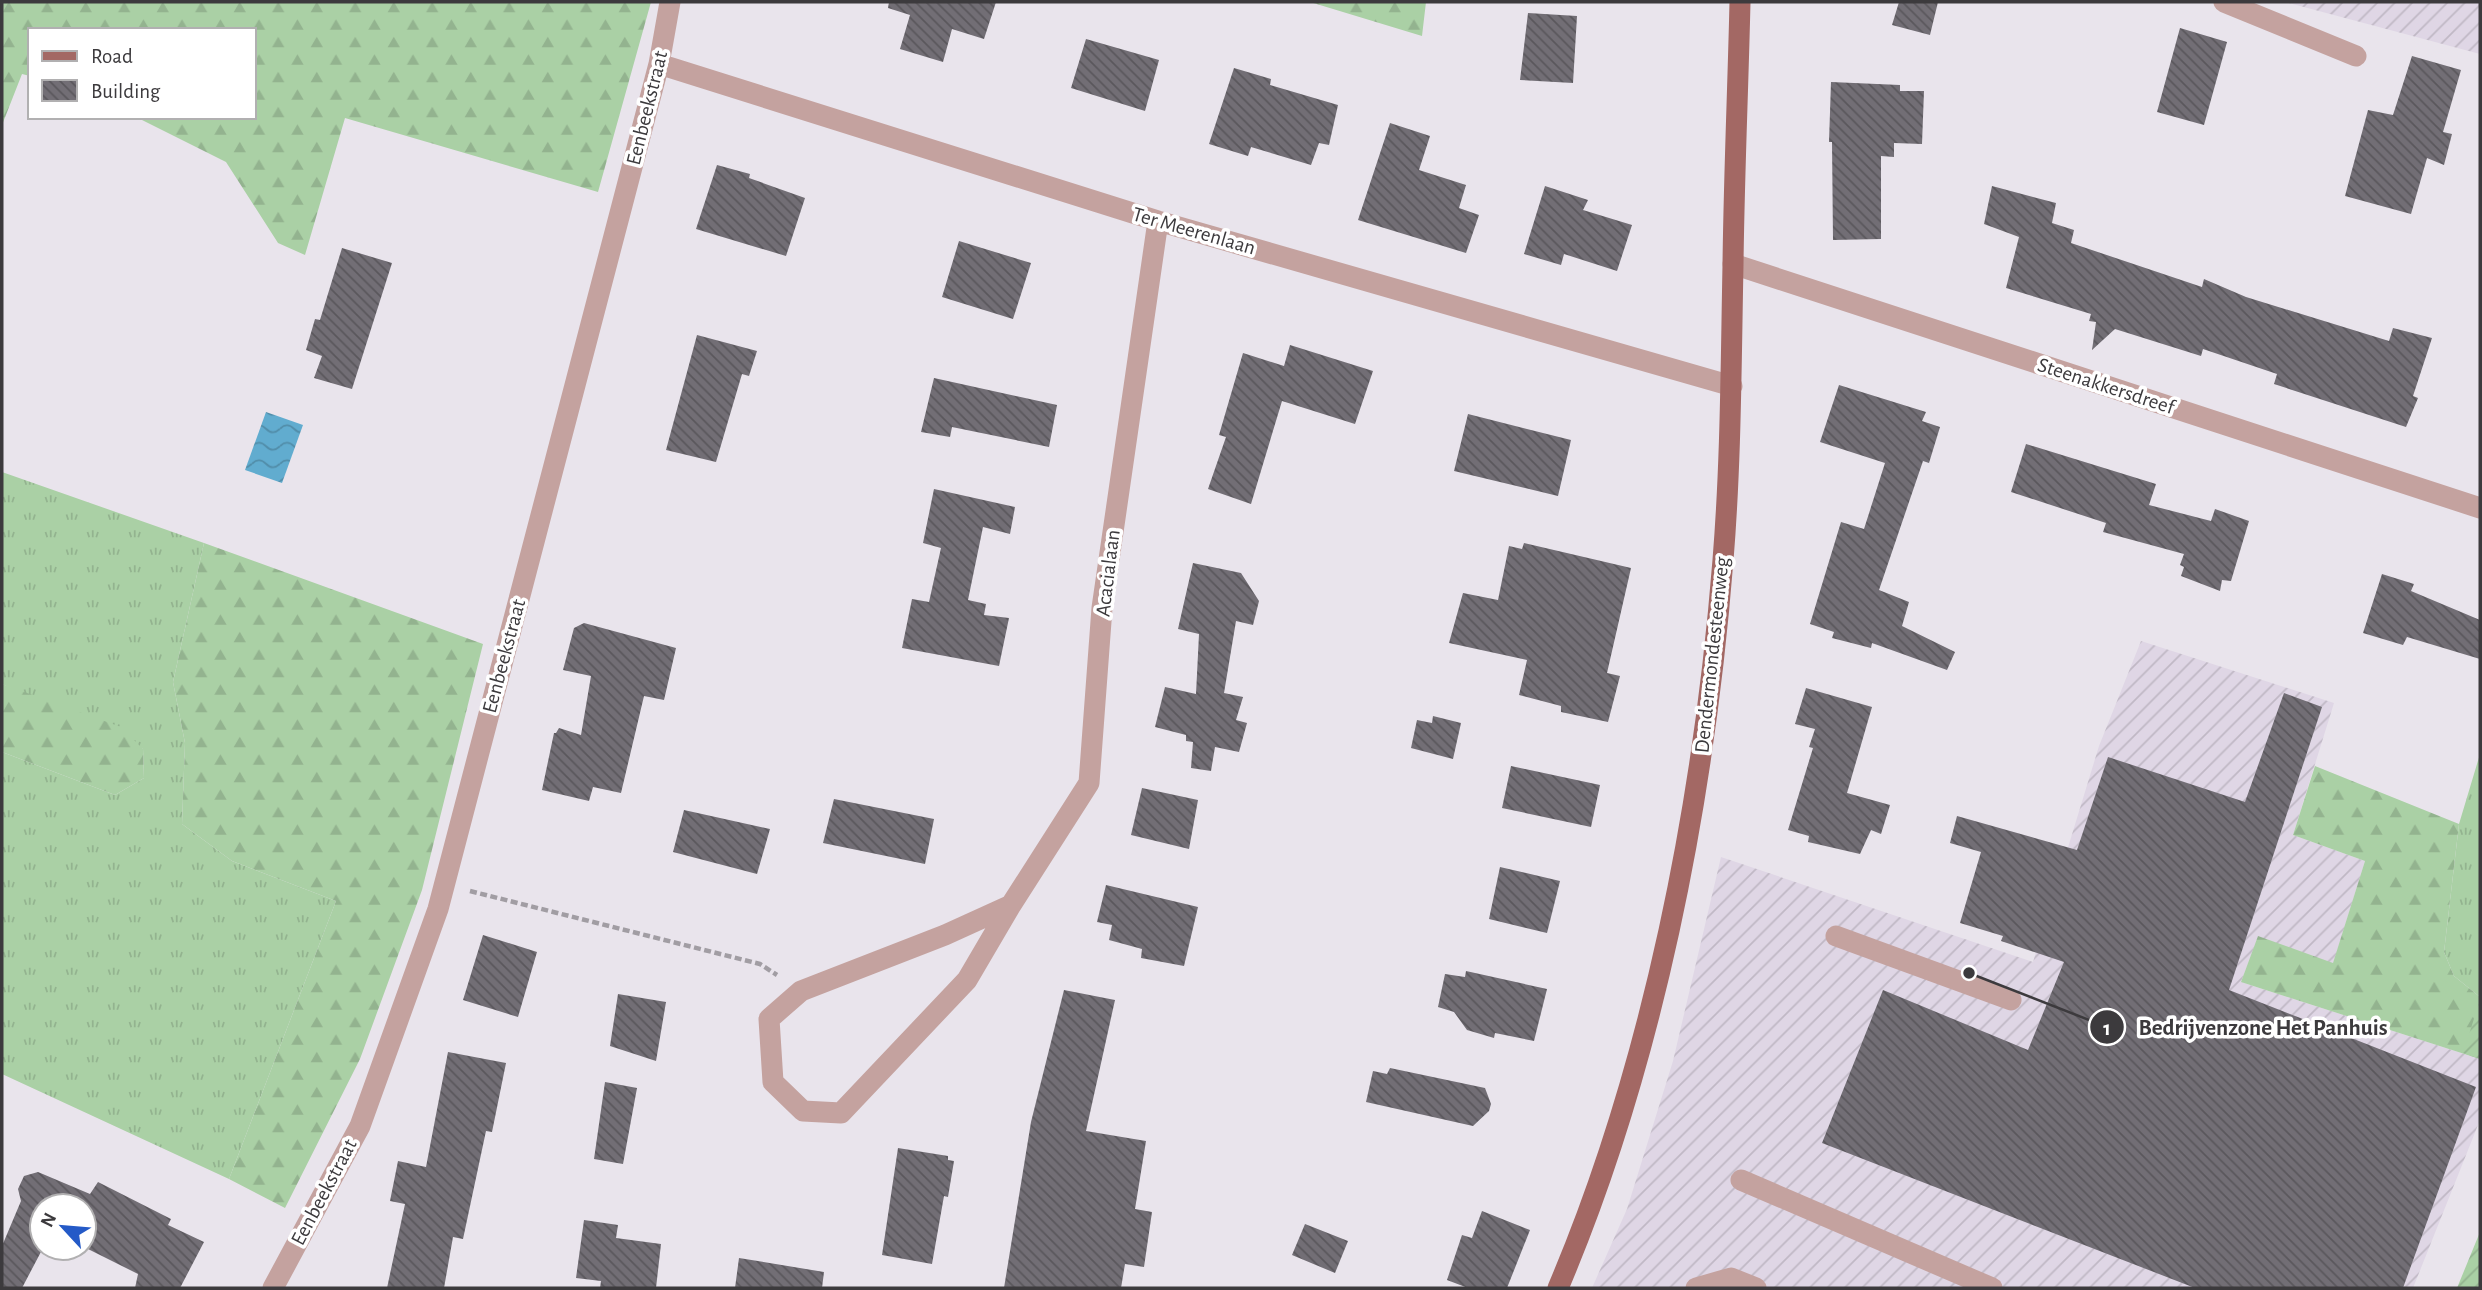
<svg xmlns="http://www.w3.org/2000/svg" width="2482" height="1290" font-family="'Alegreya Sans',sans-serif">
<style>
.industrial{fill:url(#industrial-furrows)}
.grass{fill:url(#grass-tufts)}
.forest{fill:url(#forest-firs)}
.garden{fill:url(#garden-furrows)}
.water{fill:url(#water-waves)}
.building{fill:url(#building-back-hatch)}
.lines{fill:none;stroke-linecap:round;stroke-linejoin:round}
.path{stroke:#a19da3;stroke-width:4.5;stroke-dasharray:7 3.5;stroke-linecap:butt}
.minor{stroke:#c4a29f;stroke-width:21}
.major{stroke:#a36864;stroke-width:21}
.labels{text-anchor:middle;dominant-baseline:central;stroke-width:7;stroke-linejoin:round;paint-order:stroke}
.street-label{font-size:21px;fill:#3c3a3d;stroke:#fff}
.leader{fill:none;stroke:#3c3a3d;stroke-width:2.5}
.callout-dot{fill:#3c3a3d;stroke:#fff;stroke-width:2.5}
.mark-label{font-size:21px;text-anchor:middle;font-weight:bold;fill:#fff}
.callout-label{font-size:23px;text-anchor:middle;font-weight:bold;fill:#3c3a3d;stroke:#fff;stroke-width:7;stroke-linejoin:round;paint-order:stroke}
</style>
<defs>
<pattern id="industrial-furrows" width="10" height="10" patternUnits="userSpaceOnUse" patternTransform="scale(1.75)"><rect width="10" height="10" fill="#dfd6e5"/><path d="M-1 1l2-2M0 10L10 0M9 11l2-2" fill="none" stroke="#c0b8c5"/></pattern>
<pattern id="grass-tufts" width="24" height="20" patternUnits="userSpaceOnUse" patternTransform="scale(1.75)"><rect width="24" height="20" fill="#aad0a5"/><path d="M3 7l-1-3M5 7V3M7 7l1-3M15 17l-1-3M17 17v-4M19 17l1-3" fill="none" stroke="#93b38f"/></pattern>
<pattern id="forest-firs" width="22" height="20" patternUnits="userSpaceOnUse" patternTransform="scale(1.75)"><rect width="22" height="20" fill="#aad0a5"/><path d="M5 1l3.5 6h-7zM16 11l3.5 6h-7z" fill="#93b38f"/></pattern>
<pattern id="garden-furrows" width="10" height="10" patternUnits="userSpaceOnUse" patternTransform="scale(1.75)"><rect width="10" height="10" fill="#aad0a5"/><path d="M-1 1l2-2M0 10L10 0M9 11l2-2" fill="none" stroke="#93b38f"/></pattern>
<pattern id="water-waves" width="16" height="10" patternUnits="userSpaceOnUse" patternTransform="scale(1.75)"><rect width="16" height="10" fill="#61accf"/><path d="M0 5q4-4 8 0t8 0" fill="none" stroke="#518da9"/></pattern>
<pattern id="building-back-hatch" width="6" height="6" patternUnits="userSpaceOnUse" patternTransform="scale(1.75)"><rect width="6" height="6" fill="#726e75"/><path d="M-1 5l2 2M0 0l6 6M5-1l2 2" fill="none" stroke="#5a575c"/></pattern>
</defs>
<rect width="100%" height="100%" fill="#e9e4ec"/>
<!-- industrial -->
<path class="industrial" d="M 2285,2 L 2480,2 L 2480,54 Z
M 2141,641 L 2334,703 L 2293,835 L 2365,861 L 2333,964 L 2258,937 L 2241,982 L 2480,1059 L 2480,1120 L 2413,1288 L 1592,1288 L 1627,1209 L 1673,1061 L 1721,857 L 2033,962 L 2099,746 Z"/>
<!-- grass -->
<path class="grass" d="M 2,472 L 204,543 L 173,682 L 185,743 L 182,824 L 232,861 L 336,901 L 229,1179 L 2,1074 L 2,752 L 115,795 L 144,778 L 143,749 L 2,684 Z
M 2480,754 L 2480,997 L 2454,976 L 2444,952 L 2459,824 Z"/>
<!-- forest -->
<path class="forest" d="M 2,2 L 651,2 L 598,192 L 345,118 L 305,255 L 278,243 L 226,162 L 136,117 L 254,117 L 254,30 L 30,30 L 30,76 L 22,74 L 2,125 Z
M 1310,2 L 1426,2 L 1422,36 Z
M 204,543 L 483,644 L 422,890 L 360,1059 L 285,1208 L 229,1179 L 336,901 L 232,861 L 182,824 L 185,743 L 173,682 Z
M 2,684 L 121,727 L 143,749 L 144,778 L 115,795 L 2,752 Z
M 2315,766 L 2459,824 L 2444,952 L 2454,976 L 2480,997 L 2480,1059 L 2241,982 L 2258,936 L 2333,963 L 2365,861 L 2293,835 Z"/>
<!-- garden -->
<path class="garden" d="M 2480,1000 L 2480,1059 L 2463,1053 Z
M 2480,1232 L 2480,1288 L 2457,1288 Z"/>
<!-- water -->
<path class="water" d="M 266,412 L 303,425 L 282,483 L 245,470 Z"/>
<!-- building -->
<path class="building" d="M 889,2 L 996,2 L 984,39 L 952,29 L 943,62 L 900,49 L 910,15 L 888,8 Z
M 1899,2 L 1938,2 L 1930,35 L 1892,25 Z
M 1528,13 L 1577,16 L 1573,83 L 1520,80 Z
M 2180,28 L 2227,42 L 2204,125 L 2157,112 Z
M 1086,39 L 1159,60 L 1145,111 L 1071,88 Z
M 2412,56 L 2461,70 L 2443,132 L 2452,134 L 2444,165 L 2427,158 L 2411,214 L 2345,196 L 2368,110 L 2393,115 Z
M 1234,68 L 1271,79 L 1270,85 L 1338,105 L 1329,145 L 1319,143 L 1311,165 L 1251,147 L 1248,156 L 1209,144 Z
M 1831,82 L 1900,85 L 1900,91 L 1924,91 L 1922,144 L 1894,143 L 1894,157 L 1881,156 L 1881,239 L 1833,240 L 1832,142 L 1829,142 Z
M 1390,123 L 1430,136 L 1419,170 L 1466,185 L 1459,208 L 1479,215 L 1466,253 L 1358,220 Z
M 717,165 L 750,174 L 749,178 L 805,198 L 786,256 L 696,229 Z
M 1545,186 L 1588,200 L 1583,210 L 1632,225 L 1617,271 L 1564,254 L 1561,265 L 1524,254 Z
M 1992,186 L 2056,203 L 2052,223 L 2074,230 L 2071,243 L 2202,287 L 2204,279 L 2246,297 L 2389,341 L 2393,328 L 2432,338 L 2413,396 L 2418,398 L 2406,427 L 2274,384 L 2277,374 L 2203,349 L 2201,356 L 2115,329 L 2092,350 L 2096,322 L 2089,321 L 2091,314 L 2006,288 L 2019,237 L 1984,224 Z
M 959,241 L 1031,263 L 1013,319 L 942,297 Z
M 342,248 L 392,263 L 352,389 L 314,378 L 322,356 L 306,350 L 315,319 L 320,320 Z
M 697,335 L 757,351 L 749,376 L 742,374 L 716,462 L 666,450 Z
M 1290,345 L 1373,371 L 1355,424 L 1282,401 L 1251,504 L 1208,489 L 1226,437 L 1219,435 L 1243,353 L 1284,366 Z
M 934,378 L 1057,405 L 1049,447 L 952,427 L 950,437 L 921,432 Z
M 1839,385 L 1926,412 L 1922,421 L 1940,427 L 1929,463 L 1923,461 L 1879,590 L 1909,602 L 1902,626 L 1955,652 L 1947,670 L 1872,643 L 1871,648 L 1832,638 L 1834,632 L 1810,624 L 1841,522 L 1864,529 L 1885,463 L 1820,442 Z
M 1468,414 L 1571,440 L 1558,496 L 1454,471 Z
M 2026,444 L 2156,484 L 2149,505 L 2211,521 L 2215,509 L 2249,521 L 2231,581 L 2222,580 L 2220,591 L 2181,576 L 2184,567 L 2180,565 L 2184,554 L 2103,532 L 2106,523 L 2011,492 Z
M 934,489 L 1015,507 L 1010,534 L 983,527 L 968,600 L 986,604 L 984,615 L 1009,618 L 999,666 L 902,648 L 912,599 L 929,602 L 941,548 L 923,543 Z
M 1524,543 L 1631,568 L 1607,673 L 1620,676 L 1608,722 L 1561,712 L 1561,706 L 1519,695 L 1527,660 L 1449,643 L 1463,593 L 1498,600 L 1509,546 L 1522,549 Z
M 1193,563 L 1241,573 L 1259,601 L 1253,625 L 1236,621 L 1224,693 L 1243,697 L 1236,720 L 1247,723 L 1239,752 L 1215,747 L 1211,771 L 1191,768 L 1193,742 L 1186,741 L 1186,735 L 1155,727 L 1165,687 L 1196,694 L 1199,634 L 1178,629 Z
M 2382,574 L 2414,584 L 2411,591 L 2480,620 L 2480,659 L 2407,637 L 2403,645 L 2363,633 Z
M 584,623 L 676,648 L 664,700 L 644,696 L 621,793 L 593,787 L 589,801 L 542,790 L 554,733 L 556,733 L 559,728 L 581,735 L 591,676 L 563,670 L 574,628 Z
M 1806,688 L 1872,707 L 1847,793 L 1890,805 L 1881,834 L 1871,830 L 1860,854 L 1808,842 L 1809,836 L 1788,830 L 1813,748 L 1809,747 L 1815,729 L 1795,724 Z
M 2284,693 L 2322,707 L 2229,990 L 2476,1087 L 2403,1288 L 2195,1288 L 1822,1143 L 1883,990 L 2028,1050 L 2064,962 L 2001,941 L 2003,936 L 1960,923 L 1981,852 L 1950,843 L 1957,816 L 2077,850 L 2108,757 L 2245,802 Z
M 1433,716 L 1461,723 L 1453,759 L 1411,748 L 1417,720 L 1432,723 Z
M 1511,766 L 1600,785 L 1591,827 L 1502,808 Z
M 1142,788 L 1198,800 L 1189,849 L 1131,835 Z
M 834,799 L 934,819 L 925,864 L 823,843 Z
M 684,810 L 770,829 L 757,874 L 673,852 Z
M 1500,867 L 1560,881 L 1547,933 L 1489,919 Z
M 1106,885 L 1198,907 L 1184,966 L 1141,958 L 1142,949 L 1109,940 L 1112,925 L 1097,922 Z
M 483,935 L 537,952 L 518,1017 L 463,1000 Z
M 1466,971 L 1547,989 L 1534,1041 L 1495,1033 L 1494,1038 L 1467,1030 L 1454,1012 L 1438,1007 L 1445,974 L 1465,977 Z
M 1064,990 L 1115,1000 L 1086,1131 L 1146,1141 L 1135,1209 L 1152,1212 L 1144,1267 L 1125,1264 L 1121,1288 L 1004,1288 L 1031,1122 Z
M 618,994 L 666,1002 L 656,1061 L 610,1046 Z
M 448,1052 L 506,1063 L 492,1132 L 486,1131 L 463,1239 L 453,1237 L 444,1288 L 387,1288 L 405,1204 L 390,1201 L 398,1161 L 426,1167 Z
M 1390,1068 L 1485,1088 L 1491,1104 L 1489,1111 L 1473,1126 L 1366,1102 L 1373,1071 L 1387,1074 Z
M 605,1082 L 637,1088 L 623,1164 L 594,1159 Z
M 898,1148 L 948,1156 L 948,1160 L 954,1161 L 948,1197 L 944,1196 L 932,1264 L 882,1255 Z
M 38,1172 L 90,1194 L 98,1182 L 171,1219 L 168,1225 L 204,1242 L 180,1288 L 135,1288 L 138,1274 L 84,1247 L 84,1206 L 42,1206 L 43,1248 L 22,1288 L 2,1288 L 2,1246 L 21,1201 L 18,1189 L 24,1176 Z
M 1482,1211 L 1530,1230 L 1507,1288 L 1468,1288 L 1447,1280 L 1462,1235 L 1472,1238 Z
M 584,1220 L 618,1225 L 616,1238 L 661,1244 L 656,1288 L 600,1288 L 601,1281 L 576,1278 Z
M 1305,1224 L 1348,1241 L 1335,1273 L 1292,1255 Z
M 739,1258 L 824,1272 L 822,1288 L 735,1288 Z"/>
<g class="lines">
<!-- path -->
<path class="path" d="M 470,891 L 760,964 L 777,975"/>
<!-- minor -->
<path class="minor" d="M 2224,2 L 2356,56
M 659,64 L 1158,221 L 1732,386
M 1733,264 L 2480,508
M 1011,905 L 967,980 L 841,1113 L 803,1111 L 773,1082 L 769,1019 L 801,991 L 945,935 L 1011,905 L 1089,783 L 1102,608 L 1158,221
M 1836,936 L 2011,1000
M 1741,1180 L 1992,1288
M 273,1288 L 360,1126 L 438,909 L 659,64 L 670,2
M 1696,1288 L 1731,1278 L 1756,1288"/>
<!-- major -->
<path class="major" d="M 1558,1288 C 1653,1065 1704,801 1723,560 C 1731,462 1731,363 1733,265 C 1734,177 1738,89 1740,2"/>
</g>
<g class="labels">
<!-- street labels -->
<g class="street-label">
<text transform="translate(647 108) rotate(-76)">Eenbeekstraat</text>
<text transform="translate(1194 231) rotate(16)">Ter Meerenlaan</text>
<text transform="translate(2106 386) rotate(18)">Steenakkersdreef</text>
<text transform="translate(1108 573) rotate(-83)">Acacialaan</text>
<text transform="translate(1712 655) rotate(-84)">Dendermondesteenweg</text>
<text transform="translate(504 656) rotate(-75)">Eenbeekstraat</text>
<text transform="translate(324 1192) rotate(-62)">Eenbeekstraat</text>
</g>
</g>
<!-- callouts -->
<path class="leader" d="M1969 973L2107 1027"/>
<g class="callout-dot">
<circle cx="1969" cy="973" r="7"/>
<circle cx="2107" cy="1027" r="18"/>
</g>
<g class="mark-label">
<text x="2107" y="1035">1</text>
</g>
<g class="callout-label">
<text x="2263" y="1035">Bedrijvenzone Het Panhuis</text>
</g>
<!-- border -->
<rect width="2482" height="1290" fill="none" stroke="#3c3a3d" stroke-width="7"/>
<!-- legend -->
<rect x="28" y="28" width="228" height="91" fill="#ffffff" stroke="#b1b0b1" stroke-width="2"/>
<rect x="42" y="51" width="35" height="10" fill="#a36864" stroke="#b1b0b1" stroke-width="2"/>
<text x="91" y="63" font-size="21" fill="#3c3a3d">Road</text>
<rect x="42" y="80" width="35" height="21" fill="url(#building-back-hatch)" stroke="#b1b0b1" stroke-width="2"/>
<text x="91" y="98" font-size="21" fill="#3c3a3d">Building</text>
<!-- north arrow -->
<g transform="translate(63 1227) rotate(296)"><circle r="33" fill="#ffffff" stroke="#b1b0b1" stroke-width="2"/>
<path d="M0-5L12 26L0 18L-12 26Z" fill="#245ac7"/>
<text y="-10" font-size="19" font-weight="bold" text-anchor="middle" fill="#3c3a3d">N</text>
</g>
</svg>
